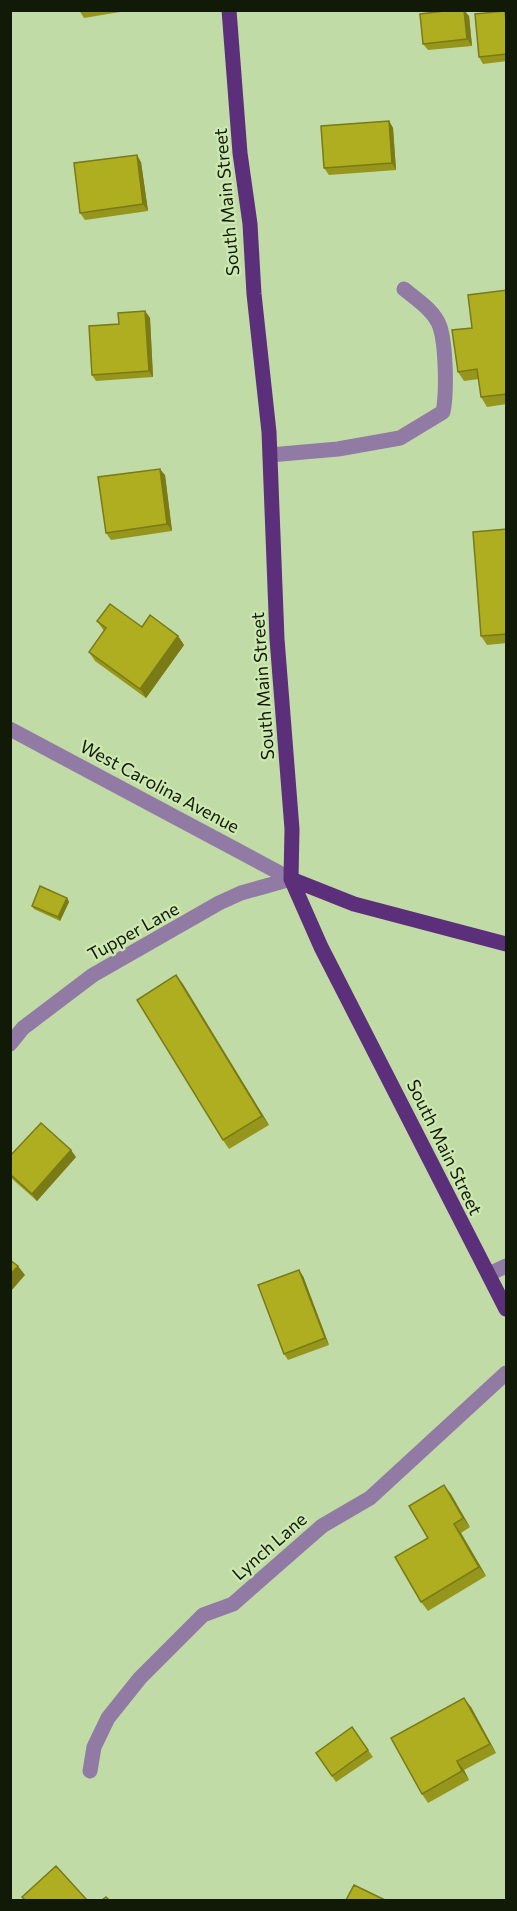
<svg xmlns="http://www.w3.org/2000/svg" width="517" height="1911" font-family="Commissioner,sans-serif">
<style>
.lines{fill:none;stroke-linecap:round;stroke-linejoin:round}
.minor{stroke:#917aa4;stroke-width:15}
.major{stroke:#5c2f7b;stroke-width:15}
.wall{fill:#96961c}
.shaded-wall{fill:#7a7a16}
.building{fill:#afae20;stroke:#7a7a16;stroke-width:1.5}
.labels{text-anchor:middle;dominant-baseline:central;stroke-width:4.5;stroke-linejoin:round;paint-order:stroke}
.street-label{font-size:18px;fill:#111a07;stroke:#cee8b2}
</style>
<rect width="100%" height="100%" fill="#c1dba6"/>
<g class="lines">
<!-- minor -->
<path class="minor" d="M 270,455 L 338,449 L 400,438 L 443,412 C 447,393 446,346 440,327 C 435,311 416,299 404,289
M 10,729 L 291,879
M 10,1044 L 23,1028 L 93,975 L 219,903 L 241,893 L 291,879
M 489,1274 L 506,1266
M 90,1771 L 94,1747 L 108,1718 L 140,1678 L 203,1615 L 233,1604 L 322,1526 L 370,1498 L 506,1373"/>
<!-- major -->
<path class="major" d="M 229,10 L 240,153 L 250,224 L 254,294 L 269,432 L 277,639 L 292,829 L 291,879 L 321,947 L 506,1309
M 291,879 L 354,904 L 506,944"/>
</g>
<!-- wall -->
<path class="wall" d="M 79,10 L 132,10 L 84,18 Z
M 505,11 L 507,14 L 507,61 L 483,64 L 479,57 Z
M 469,16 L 472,46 L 428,50 L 423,44 Z
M 389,121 L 393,128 L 396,170 L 329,175 L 324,168 Z
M 141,162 L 148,211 L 85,220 L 80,213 Z
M 507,290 L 507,404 L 487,407 L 481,397 L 479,379 L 464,381 L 458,372 L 472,328 Z
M 145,311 L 150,318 L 153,377 L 96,381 L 92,375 L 119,324 Z
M 165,475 L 172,531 L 111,540 L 106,533 Z
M 507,529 L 507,643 L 487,645 L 481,636 Z
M 97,621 L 142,627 L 178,636 L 184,645 L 146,698 L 95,661 L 89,652 L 104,631 Z
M 67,898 L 69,902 L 60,921 L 34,909 L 32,906 Z
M 176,975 L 269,1125 L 229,1149 L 223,1140 Z
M 10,1156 L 76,1157 L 37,1201 L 10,1177 Z
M 303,1276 L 329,1345 L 288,1360 L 284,1354 Z
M 444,1485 L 470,1527 L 461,1533 L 486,1576 L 428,1611 L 421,1602 L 428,1538 Z
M 471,1707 L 496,1753 L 464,1770 L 469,1780 L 428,1803 L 422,1794 Z
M 352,1727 L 373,1757 L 336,1782 L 316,1753 Z"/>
<!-- shaded-wall -->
<path class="shaded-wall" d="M 464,10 L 469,16 L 472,46 L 467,39 Z
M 389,121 L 393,128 L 396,170 L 392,163 Z
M 137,155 L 141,162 L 148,211 L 143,204 Z
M 145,311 L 150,318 L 153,377 L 149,371 Z
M 160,469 L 165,475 L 172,531 L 167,524 Z
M 178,636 L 184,645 L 146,698 L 140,689 Z
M 67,898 L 69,902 L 60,921 L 58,917 Z
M 176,975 L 183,984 L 269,1125 L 262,1116 Z
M 71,1150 L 76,1157 L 37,1201 L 32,1194 Z
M 18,1266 L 25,1275 L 12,1290 L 10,1288 L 10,1275 Z
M 299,1270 L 303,1276 L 329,1345 L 325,1338 Z
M 444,1485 L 451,1494 L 470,1527 L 463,1518 Z
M 454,1524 L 461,1533 L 486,1576 L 479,1567 Z
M 464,1698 L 471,1707 L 496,1753 L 490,1744 Z
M 457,1761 L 464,1770 L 469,1780 L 462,1771 Z"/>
<!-- building -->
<path class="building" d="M 453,10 L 464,10 L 467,39 L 423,44 L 420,14 Z
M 505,11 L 507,32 L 507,54 L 479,57 L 475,14 Z
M 389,121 L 392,163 L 324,168 L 321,126 Z
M 137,155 L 143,204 L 80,213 L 74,163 Z
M 507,290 L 507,394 L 481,397 L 477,369 L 458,372 L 452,330 L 472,328 L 468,295 Z
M 145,311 L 149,371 L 92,375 L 89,326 L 119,324 L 118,313 Z
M 160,469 L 167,524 L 106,533 L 98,477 Z
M 507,529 L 507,634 L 481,636 L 473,532 Z
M 110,604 L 142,627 L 150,615 L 178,636 L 140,689 L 89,652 L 106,628 L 97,621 Z
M 40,886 L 67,898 L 58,917 L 32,906 Z
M 176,975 L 262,1116 L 223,1140 L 137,1000 Z
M 41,1123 L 71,1150 L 32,1194 L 10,1174 L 10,1156 Z
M 10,1260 L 18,1266 L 10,1275 Z
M 299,1270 L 325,1338 L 284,1354 L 258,1285 Z
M 444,1485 L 463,1518 L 454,1524 L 479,1567 L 421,1602 L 395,1557 L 428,1538 L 409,1506 Z
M 464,1698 L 490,1744 L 457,1761 L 462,1771 L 422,1794 L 391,1738 Z
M 352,1727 L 368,1750 L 332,1776 L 316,1753 Z
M 56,1866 L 87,1900 L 25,1900 L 22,1897 Z
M 354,1885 L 385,1900 L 346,1900 Z
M 106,1897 L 109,1900 L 102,1900 Z"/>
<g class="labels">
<!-- street labels -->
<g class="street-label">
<text transform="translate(226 202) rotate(-95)">South Main Street</text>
<text transform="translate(262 686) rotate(-94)">South Main Street</text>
<text transform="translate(160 786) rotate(28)">West Carolina Avenue</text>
<text transform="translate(133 931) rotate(-29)">Tupper Lane</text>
<text transform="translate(445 1147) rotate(64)">South Main Street</text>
<text transform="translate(269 1546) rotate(-41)">Lynch Lane</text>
</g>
</g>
<!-- border -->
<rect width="517" height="1911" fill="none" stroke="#111a07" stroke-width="24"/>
</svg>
